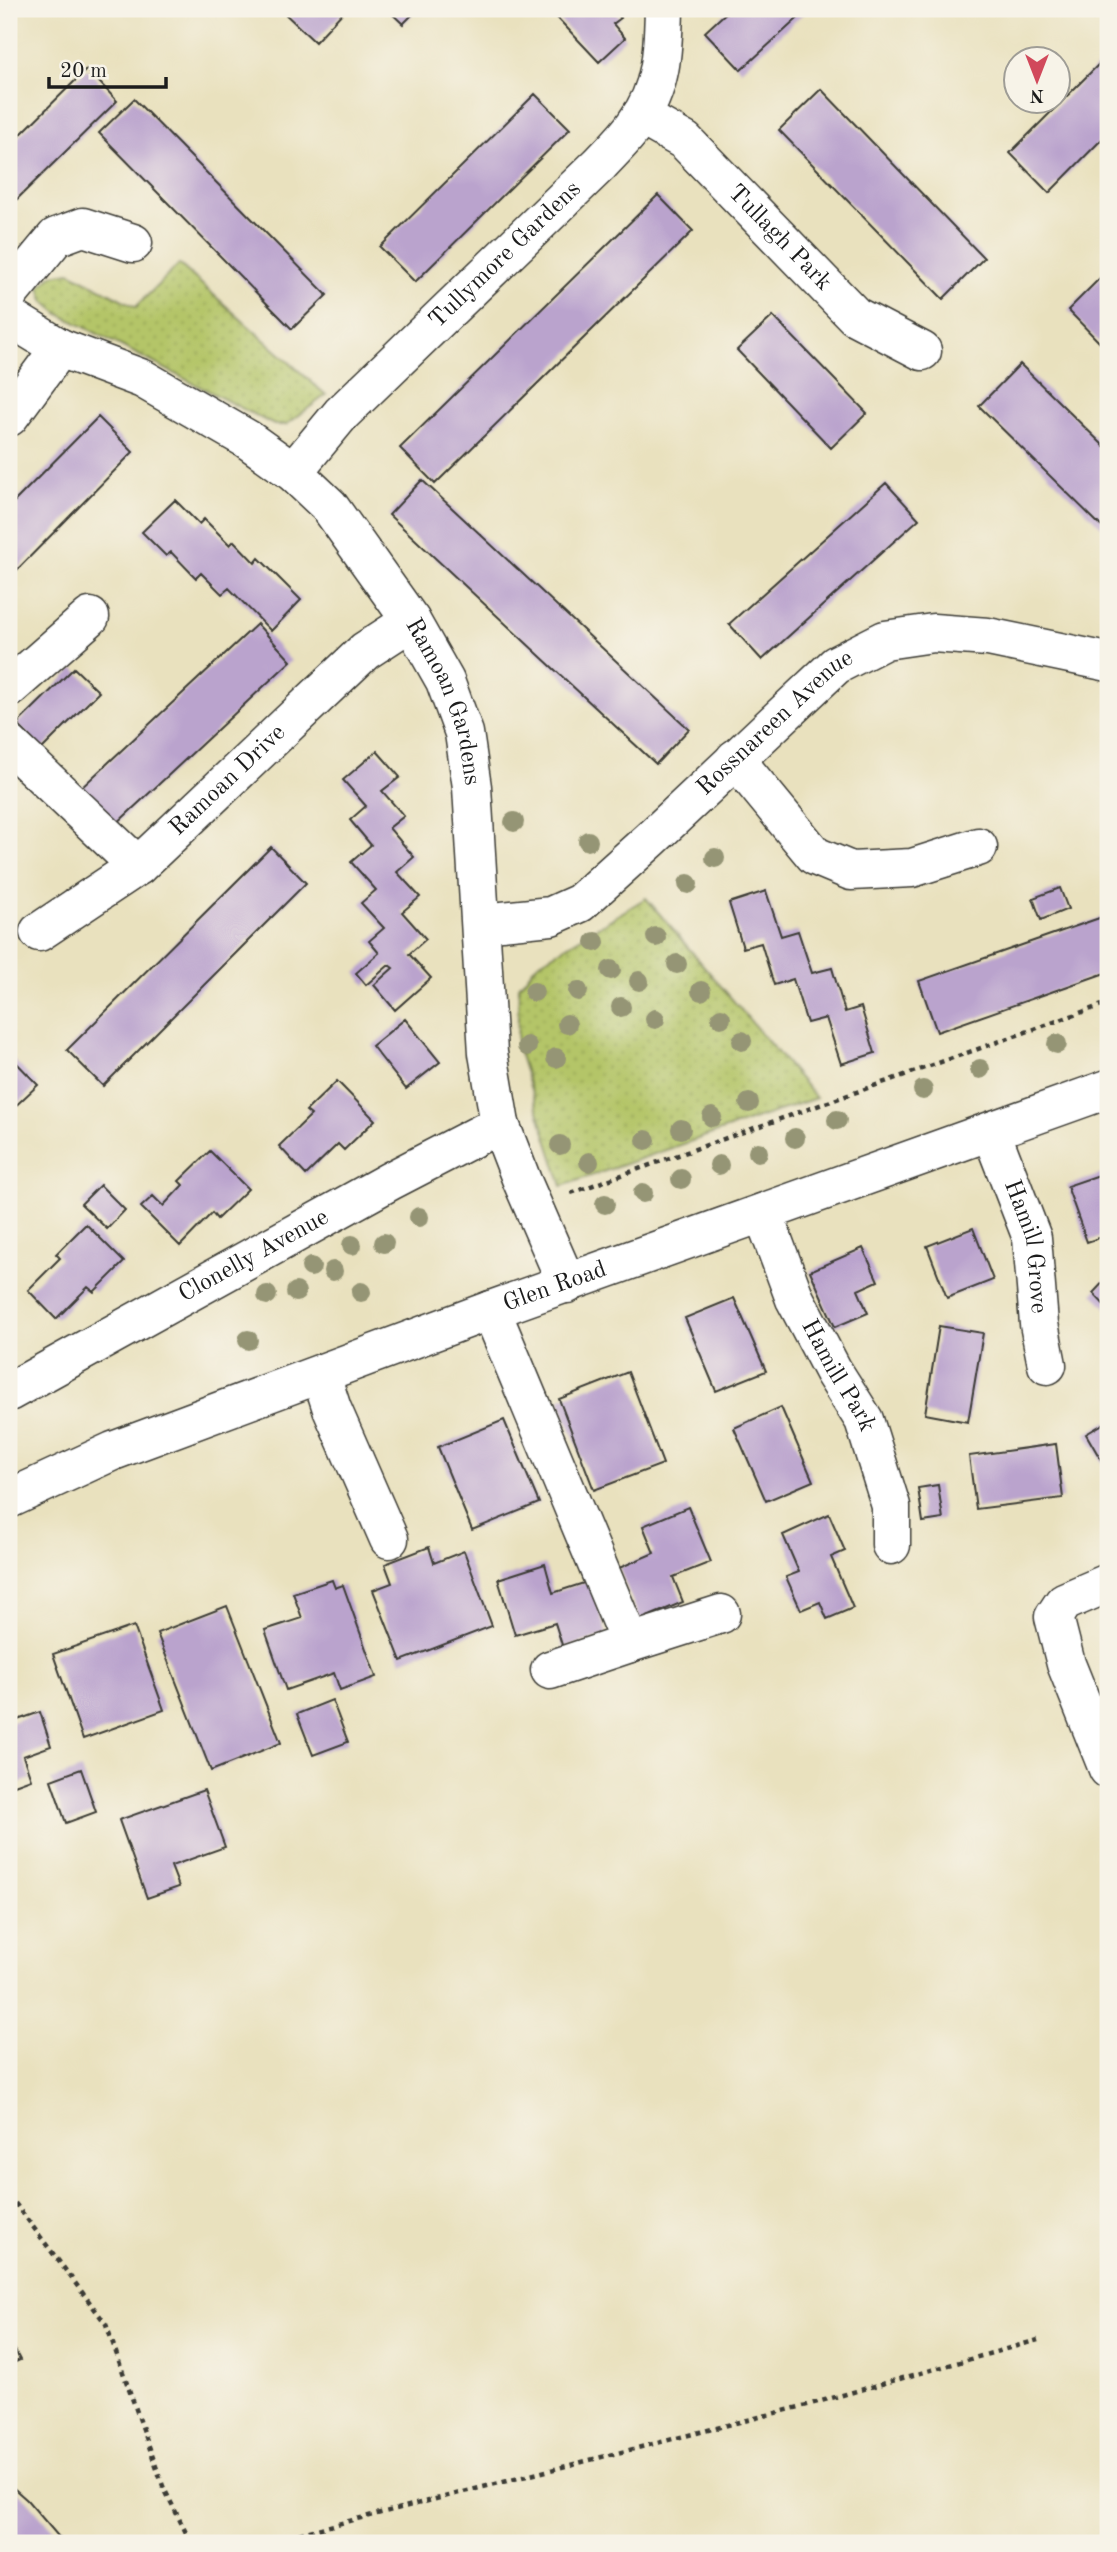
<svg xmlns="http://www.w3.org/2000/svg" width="1117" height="2552" font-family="'Old Standard TT',serif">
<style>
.grass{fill:url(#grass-dots);stroke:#687042;stroke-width:2}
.building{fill:#baa3cd}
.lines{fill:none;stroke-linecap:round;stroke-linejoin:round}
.minor-casing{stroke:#3b3a34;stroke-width:41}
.major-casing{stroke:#3b3a34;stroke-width:41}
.path{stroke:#3b3a34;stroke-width:4.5;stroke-dasharray:5 5;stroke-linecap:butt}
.minor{stroke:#fff;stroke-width:38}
.major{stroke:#fff;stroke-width:38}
.tree{fill:#959574}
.labels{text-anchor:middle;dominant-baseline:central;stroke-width:7;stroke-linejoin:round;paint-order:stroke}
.street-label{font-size:24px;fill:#1c1c1c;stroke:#f7f3e8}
</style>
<defs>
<pattern id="grass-dots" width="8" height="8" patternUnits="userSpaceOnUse" patternTransform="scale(1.75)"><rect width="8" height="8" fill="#b4c568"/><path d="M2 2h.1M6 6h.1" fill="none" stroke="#9aa95a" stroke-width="1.8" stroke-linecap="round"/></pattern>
</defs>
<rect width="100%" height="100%" fill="#f7f3e8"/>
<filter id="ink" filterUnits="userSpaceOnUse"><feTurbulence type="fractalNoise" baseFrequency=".0143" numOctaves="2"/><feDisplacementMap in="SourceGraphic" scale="14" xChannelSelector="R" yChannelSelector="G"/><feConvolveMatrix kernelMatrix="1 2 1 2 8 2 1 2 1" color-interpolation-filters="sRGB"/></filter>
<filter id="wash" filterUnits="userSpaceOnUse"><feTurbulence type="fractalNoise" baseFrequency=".00686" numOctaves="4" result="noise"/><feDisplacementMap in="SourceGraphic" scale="28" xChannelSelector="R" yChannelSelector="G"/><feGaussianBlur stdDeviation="1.57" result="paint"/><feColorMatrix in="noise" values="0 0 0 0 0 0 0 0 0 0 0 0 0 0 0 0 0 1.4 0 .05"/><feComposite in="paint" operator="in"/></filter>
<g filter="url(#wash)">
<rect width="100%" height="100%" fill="#e9e1be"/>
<!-- grass -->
<path class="grass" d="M 179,264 L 326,395 L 286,425 L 274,425 L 59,314 L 44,301 L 40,287 L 52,275 L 70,272 L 136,307 Z
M 646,898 L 816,1098 L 562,1186 L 517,1046 L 519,986 L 537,964 Z"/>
<g id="blocks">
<!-- building -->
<path class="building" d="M 280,9 L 346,9 L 315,42 Z
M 387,9 L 418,9 L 403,24 Z
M 549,9 L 612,9 L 621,18 L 613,24 L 625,38 L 599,62 Z
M 730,9 L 808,9 L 741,70 L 705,32 Z
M 1108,55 L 1108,133 L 1049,193 L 1010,153 Z
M 87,69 L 117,101 L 9,207 L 9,146 Z
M 821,89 L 984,258 L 943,299 L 779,130 Z
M 535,94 L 570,129 L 415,282 L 380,247 Z
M 134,99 L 327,295 L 292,329 L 99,133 Z
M 658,195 L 693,231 L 435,484 L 400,448 Z
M 1108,270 L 1108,343 L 1104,347 L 1068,310 Z
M 773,316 L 867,413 L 831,448 L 737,350 Z
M 1020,364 L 1108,450 L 1108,533 L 979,406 Z
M 98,417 L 133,452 L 9,578 L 9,507 Z
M 422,480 L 689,729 L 656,764 L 389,515 Z
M 886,483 L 919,519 L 762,660 L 729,624 Z
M 175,500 L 199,524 L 204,519 L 230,545 L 234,541 L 255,563 L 259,558 L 301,600 L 271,631 L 229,588 L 222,594 L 201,573 L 196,578 L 171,552 L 166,556 L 142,532 Z
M 257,624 L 291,661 L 114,826 L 80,789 Z
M 74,668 L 99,692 L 42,749 L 17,724 Z
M 377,751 L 400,777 L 382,791 L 404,816 L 389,828 L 414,857 L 397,872 L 420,897 L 402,912 L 426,939 L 409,954 L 431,978 L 395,1010 L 374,985 L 393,968 L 389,965 L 366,985 L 356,973 L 379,953 L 369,941 L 384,928 L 361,903 L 376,890 L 351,862 L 371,845 L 350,820 L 366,806 L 343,780 Z
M 271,847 L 306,883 L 103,1086 L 67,1050 Z
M 1060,888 L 1068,909 L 1041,920 L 1033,898 Z
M 766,891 L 781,936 L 798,931 L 812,973 L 832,968 L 845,1012 L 861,1007 L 875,1053 L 841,1064 L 826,1018 L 807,1023 L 793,979 L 774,985 L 761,943 L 743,948 L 729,903 Z
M 1108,915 L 1108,972 L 937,1032 L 919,981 Z
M 405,1019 L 440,1062 L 406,1089 L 372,1046 Z
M 9,1055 L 38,1085 L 9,1112 Z
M 337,1081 L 375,1120 L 344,1150 L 338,1144 L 306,1175 L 279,1146 L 311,1115 L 306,1111 Z
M 210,1151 L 248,1189 L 217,1219 L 212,1213 L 180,1246 L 141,1207 L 153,1196 L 163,1206 L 183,1185 L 179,1181 Z
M 1108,1172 L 1108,1235 L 1087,1242 L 1067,1186 Z
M 100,1185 L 125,1210 L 107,1229 L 81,1204 Z
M 86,1224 L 124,1262 L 94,1292 L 88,1287 L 56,1319 L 28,1290 L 60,1258 L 56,1254 Z
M 973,1228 L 993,1280 L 947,1298 L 927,1246 Z
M 863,1248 L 878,1281 L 858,1290 L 868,1313 L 835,1327 L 810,1271 Z
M 1108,1277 L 1108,1309 L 1093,1293 Z
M 734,1298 L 766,1371 L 716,1391 L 685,1318 Z
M 939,1326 L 983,1333 L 968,1422 L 925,1414 Z
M 628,1372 L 663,1464 L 594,1490 L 559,1399 Z
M 781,1407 L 813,1481 L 766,1501 L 734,1428 Z
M 504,1420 L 539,1503 L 472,1530 L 438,1447 Z
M 1108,1421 L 1108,1472 L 1086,1434 Z
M 1056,1444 L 1063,1498 L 976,1509 L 969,1456 Z
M 938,1485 L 943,1519 L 923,1522 L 918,1488 Z
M 688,1507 L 711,1562 L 673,1577 L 683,1602 L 640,1620 L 619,1568 L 654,1553 L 643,1526 Z
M 829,1514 L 845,1551 L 831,1557 L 853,1608 L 827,1619 L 820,1602 L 801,1610 L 786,1577 L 799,1572 L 783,1535 Z
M 429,1547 L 434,1563 L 464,1551 L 492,1626 L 401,1661 L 373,1590 L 392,1583 L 385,1564 Z
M 545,1564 L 553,1593 L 590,1581 L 607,1635 L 563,1648 L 555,1623 L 515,1635 L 498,1579 Z
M 332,1580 L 335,1588 L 343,1585 L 376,1677 L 340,1690 L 334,1673 L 286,1690 L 265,1630 L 302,1618 L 293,1593 Z
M 227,1606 L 281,1743 L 211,1771 L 157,1633 Z
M 134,1626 L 164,1710 L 83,1739 L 53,1654 Z
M 332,1700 L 348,1742 L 313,1755 L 297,1714 Z
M 40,1712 L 51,1746 L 23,1756 L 31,1779 L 9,1787 L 9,1723 Z
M 81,1769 L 96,1812 L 66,1823 L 51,1780 Z
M 204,1790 L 225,1847 L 171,1866 L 179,1887 L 147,1898 L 119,1820 Z
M 9,2339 L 20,2360 L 9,2365 Z
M 9,2484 L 27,2500 L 64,2543 L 9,2543 Z"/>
</g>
</g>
<g filter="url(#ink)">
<use href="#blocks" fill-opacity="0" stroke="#3b3a34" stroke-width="2"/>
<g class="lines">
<defs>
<g id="minor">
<path id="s1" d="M 641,116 L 685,141 L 855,316 L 922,351"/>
<path d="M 9,294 L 56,237 L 83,227 L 133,243"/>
<path id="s2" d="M 9,317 L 60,348 L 143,379 L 247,439 L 293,472 L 329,506 L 411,621 L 445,681 L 464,733 L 472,787 L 488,1053 L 500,1124 L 522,1181 L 567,1284"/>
<path d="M 9,417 L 60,348"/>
<path id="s3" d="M 293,472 L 341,414 L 600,164 C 612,151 626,138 636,123 C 662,89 663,50 664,9"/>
<path d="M 9,688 L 90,617"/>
<path d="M 9,744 L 138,866"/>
<path d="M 735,759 L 815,856 L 851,871 L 912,868 L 978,847"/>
<path id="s4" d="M 481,923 L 551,916 L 580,903 L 651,839 L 836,665 L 885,640 L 933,633 L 988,637 L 1108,662"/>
<path id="s5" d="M 39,932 L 138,866 L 365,651 L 411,621"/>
<path id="s6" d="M 991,1132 L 1032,1238 L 1039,1324 L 1047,1365"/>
<path id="s7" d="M 763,1213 L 795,1299 L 833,1371 L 864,1420 L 891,1506 L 891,1545"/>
<path d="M 491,1310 L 630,1643 L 550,1670"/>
<path d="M 321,1375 L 332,1409 L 389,1539"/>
<path id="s8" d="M 9,1392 L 390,1181 L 500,1124"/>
<path d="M 1108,1583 L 1064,1602 L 1054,1617 L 1066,1664 L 1108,1769"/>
<path d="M 630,1643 L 721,1614"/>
</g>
<g id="major">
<path id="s9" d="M 9,1499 L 113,1451 L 491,1310 L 1108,1089"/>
</g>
</defs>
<!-- minor casing -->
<use href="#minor" class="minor-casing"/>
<!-- major casing -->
<use href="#major" class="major-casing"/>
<!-- path -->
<path class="path" d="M 571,1193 L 1108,1003
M 9,2195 L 106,2324 L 163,2486 L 191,2543
M 250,2543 L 282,2538 L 807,2405 L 1038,2340"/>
<!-- minor -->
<use href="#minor" class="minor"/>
<!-- major -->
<use href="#major" class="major"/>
</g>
<!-- trees -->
<g class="tree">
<circle cx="514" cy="822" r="10"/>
<circle cx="588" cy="841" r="10"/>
<circle cx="715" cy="858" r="10"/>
<circle cx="688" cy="884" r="10"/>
<circle cx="656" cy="937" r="10"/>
<circle cx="595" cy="942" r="10"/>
<circle cx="677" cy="964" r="10"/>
<circle cx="611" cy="970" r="10"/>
<circle cx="639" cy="981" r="10"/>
<circle cx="578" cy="991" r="10"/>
<circle cx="701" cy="991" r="10"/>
<circle cx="534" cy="992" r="10"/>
<circle cx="621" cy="1007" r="10"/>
<circle cx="721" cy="1018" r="10"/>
<circle cx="655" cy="1019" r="10"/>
<circle cx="567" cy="1024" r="10"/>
<circle cx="742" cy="1041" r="10"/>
<circle cx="1057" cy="1044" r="10"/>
<circle cx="527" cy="1046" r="10"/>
<circle cx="556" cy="1058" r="10"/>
<circle cx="980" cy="1069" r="10"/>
<circle cx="923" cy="1090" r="10"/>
<circle cx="749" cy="1103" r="10"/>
<circle cx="712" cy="1117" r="10"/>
<circle cx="837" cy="1120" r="10"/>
<circle cx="681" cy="1129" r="10"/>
<circle cx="795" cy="1138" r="10"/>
<circle cx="646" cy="1140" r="10"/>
<circle cx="560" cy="1145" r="10"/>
<circle cx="758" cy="1152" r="10"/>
<circle cx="589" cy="1162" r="10"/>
<circle cx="719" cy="1165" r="10"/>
<circle cx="681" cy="1179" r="10"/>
<circle cx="643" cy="1193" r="10"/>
<circle cx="605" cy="1204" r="10"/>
<circle cx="419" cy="1217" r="10"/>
<circle cx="384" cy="1243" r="10"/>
<circle cx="352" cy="1245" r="10"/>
<circle cx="311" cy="1267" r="10"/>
<circle cx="333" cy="1271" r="10"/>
<circle cx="296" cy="1292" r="10"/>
<circle cx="361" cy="1292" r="10"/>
<circle cx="267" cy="1295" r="10"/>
<circle cx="248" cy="1340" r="10"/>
</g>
</g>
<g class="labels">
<!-- street labels -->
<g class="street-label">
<text stroke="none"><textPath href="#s1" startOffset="186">Tullagh Park</textPath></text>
<text stroke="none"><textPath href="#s3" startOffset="304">Tullymore Gardens</textPath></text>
<text stroke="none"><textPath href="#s2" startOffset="604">Ramoan Gardens</textPath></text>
<text stroke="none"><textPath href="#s4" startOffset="368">Rossnareen Avenue</textPath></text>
<text stroke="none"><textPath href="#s5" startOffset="243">Ramoan Drive</textPath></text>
<text stroke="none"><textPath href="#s6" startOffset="121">Hamill Grove</textPath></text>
<text stroke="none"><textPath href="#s8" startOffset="280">Clonelly Avenue</textPath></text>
<text stroke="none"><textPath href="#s9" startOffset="586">Glen Road</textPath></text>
<text stroke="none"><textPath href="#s7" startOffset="180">Hamill Park</textPath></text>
</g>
</g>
<!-- margin -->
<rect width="1117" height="2552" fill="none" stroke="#f7f3e8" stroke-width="35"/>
<!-- north arrow -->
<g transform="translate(1037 80) rotate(180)"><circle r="33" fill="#f7f3e8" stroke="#9f9d96" stroke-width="2"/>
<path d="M0-5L12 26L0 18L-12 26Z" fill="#d1495b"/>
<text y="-10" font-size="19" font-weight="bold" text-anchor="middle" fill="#1c1c1c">N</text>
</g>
<!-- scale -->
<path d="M49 77v10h117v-10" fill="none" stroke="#1c1c1c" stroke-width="3.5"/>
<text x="60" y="77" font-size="21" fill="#1c1c1c" stroke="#f7f3e8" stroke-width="5" paint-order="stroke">20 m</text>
</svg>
